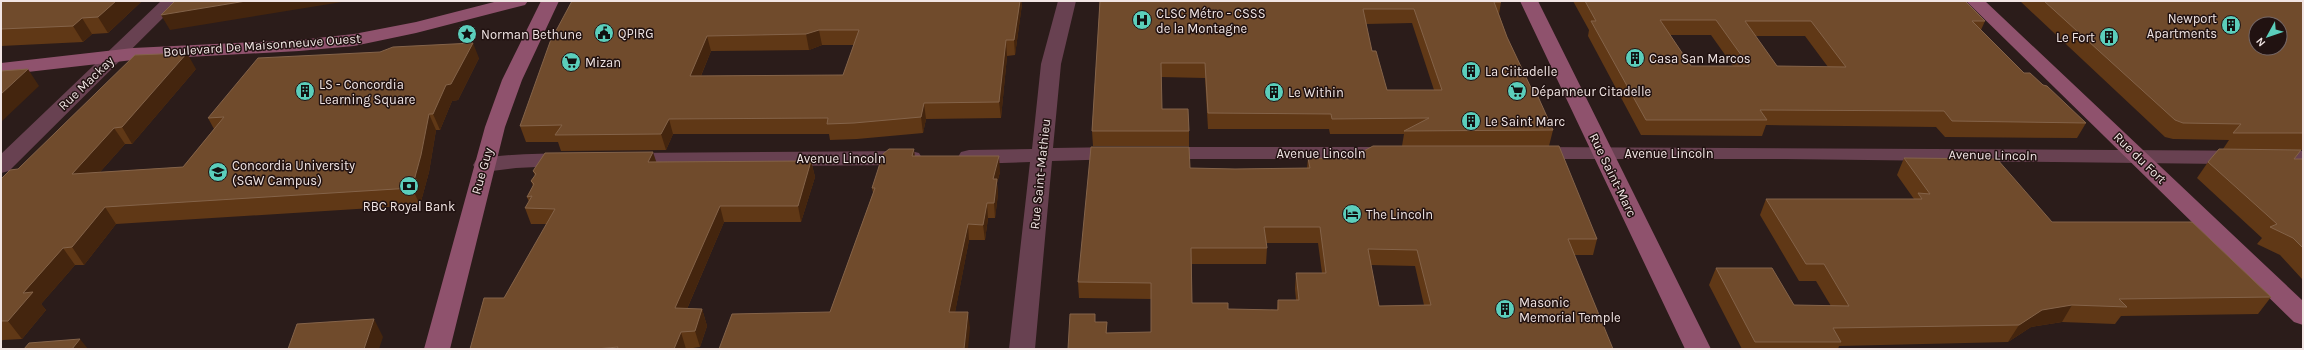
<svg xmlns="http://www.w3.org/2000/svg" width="2304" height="350" font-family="Karla,sans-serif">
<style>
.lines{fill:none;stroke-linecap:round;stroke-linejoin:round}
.street{fill:#684151;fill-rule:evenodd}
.secondary{fill:#8f526d;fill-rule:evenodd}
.wall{fill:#603816;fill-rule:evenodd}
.shaded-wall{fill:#44250e}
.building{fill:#704b2c;stroke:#846349;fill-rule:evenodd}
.labels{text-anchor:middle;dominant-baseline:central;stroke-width:3;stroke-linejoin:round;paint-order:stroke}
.poi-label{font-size:13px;fill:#f1e5e4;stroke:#211211;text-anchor:start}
.street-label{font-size:13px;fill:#f1e5e4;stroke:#211211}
</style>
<rect width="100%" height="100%" fill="#2b1c1a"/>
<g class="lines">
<!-- street -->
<path class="street" d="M 161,1 L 180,1 L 9,171 L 1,173 L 1,154 Z
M 1058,1 L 1076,1 L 1061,64 L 1053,148 L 1120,147 L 1128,148 L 1131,153 L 1128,158 L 1120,159 L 1052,161 L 1035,349 L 1009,349 L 1030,162 L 969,164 L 961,162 L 958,157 L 961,152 L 969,150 L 1032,149 L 1041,64 Z
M 1159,147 L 1390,147 L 1398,148 L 1401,153 L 1398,158 L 1390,159 L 1159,159 L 1151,158 L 1148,153 L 1151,148 Z
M 1533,147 L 2303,151 L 2303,165 L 1784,159 L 1533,159 L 1525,158 L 1522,153 L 1525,148 Z
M 911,151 L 919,153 L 922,158 L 919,163 L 911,165 L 625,167 L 617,165 L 614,160 L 617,155 L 625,153 Z
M 571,153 L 579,155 L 582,160 L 579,165 L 516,168 L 484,172 L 476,170 L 473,165 L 476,160 C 507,153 540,154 571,153 Z"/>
<!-- secondary -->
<path class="secondary" d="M 498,1 L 528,1 L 525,5 L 416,33 L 354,46 L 299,51 L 133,60 L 1,75 L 1,63 L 133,48 L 299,40 L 354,34 L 416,22 Z
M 541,1 L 559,1 L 522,80 L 505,127 L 450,349 L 424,349 L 485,127 L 502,80 Z
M 1520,1 L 1538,1 L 1711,349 L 1685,349 Z
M 1966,1 L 1985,1 L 2303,301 L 2303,325 L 2294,322 Z"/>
</g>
<!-- wall -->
<path class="wall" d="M 1,1 L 142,1 L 108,33 L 92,34 L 83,42 L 1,46 Z
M 572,1 L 1022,4 L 1015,55 L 1007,56 L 1001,118 L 926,119 L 923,133 L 857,139 L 830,140 L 829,134 L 673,134 L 666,150 L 561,151 L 558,142 L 526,142 L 520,126 ZM 822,45 L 854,45 L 843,75 L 701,76 L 711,51 L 809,50 Z
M 1100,1 L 1501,2 L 1499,14 L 1507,37 L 1532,90 L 1553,130 L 1549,146 L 1597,239 L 1593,255 L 1574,255 L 1613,349 L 1068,349 L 1095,322 L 1107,322 L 1107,333 L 1151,332 L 1151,299 L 1079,298 L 1078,282 L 1190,168 L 1235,169 L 1307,168 L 1308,158 L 1349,159 L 1402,146 L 1404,134 L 1330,134 L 1329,129 L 1208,129 L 1205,78 L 1161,77 L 1162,109 L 1189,131 L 1189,146 L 1093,146 L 1092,131 ZM 1412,23 L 1434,90 L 1387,90 L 1372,51 L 1366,24 ZM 1266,243 L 1318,243 L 1322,273 L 1296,273 L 1295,289 L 1296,300 L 1278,300 L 1277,310 L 1228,309 L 1192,303 L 1192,264 L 1266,264 L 1267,248 ZM 1371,265 L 1415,266 L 1424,305 L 1379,306 Z
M 1573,1 L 1965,1 L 1985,21 L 1981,30 L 2024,73 L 2043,85 L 2086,123 L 2077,138 L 1945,137 L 1936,127 L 1766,125 L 1762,136 L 1641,135 L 1588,36 L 1589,30 ZM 1670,35 L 1711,35 L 1733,66 L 1691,66 ZM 1755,36 L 1805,36 L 1828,67 L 1777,66 Z
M 2020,1 L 2303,1 L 2303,149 L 2302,150 L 2241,149 L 2294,159 L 2303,159 L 2303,279 L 2302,279 L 2280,255 L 2257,244 L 2262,238 L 2197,178 L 2208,162 L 2223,149 L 2229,140 L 2173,139 L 2165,137 Z
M 479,58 L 458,100 L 452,101 L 440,130 L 436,130 L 429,172 L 420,205 L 116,224 L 84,265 L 75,265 L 41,304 L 46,310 L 22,339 L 3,340 L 1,341 L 1,179 L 196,69 L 132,144 L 125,144 L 100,172 L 183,167 L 214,129 L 208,118 Z
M 915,156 L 1000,172 L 997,183 L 998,194 L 995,218 L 988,218 L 985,240 L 969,240 L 955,312 L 970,328 L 830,312 L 873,193 L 872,188 Z
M 1904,158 L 2052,222 L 2271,297 L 2258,314 L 2121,316 L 2115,324 L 2062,322 L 2031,327 L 2008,342 L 1839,346 L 1838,349 L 1742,349 L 1709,285 L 1716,268 L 1794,305 L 1831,306 L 1816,281 L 1799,281 L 1760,215 L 1766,199 L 1914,199 L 1897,175 Z
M 811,161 L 815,177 L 801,222 L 724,222 L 687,309 L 702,309 L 707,326 L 700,347 L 686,349 L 470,349 L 504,298 L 547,224 L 531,224 L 525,208 L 529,202 L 527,197 L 533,186 L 531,181 L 535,176 L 533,171 L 657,162 Z"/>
<!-- shaded-wall -->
<path class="shaded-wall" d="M 116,1 L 142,1 L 108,33 L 98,17 Z
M 246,1 L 348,1 L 170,30 L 161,15 Z
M 1020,1 L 1022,1 L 1022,4 L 1015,55 L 1014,40 Z
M 82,18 L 92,34 L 83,42 L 73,26 Z
M 819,30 L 822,45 L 809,50 L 806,34 Z
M 707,36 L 711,51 L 694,92 L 690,76 Z
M 1006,40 L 1007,56 L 1001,118 L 999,102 Z
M 473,43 L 479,58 L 458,100 L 452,101 L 440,130 L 433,114 L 446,85 Z
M 187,53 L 196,69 L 132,144 L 122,127 Z
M 28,69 L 39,86 L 1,122 L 1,94 Z
M 924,103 L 926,119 L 923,133 L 921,117 Z
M 429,114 L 436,130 L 429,172 L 420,205 L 412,188 Z
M 669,119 L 673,134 L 666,150 L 661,134 Z
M 114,128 L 125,144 L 83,191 L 72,174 Z
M 914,149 L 916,165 L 912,156 Z
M 653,152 L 658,167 L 648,162 Z
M 999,156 L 1000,172 L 997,183 L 998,194 L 995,218 L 994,203 L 993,179 Z
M 811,161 L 815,177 L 801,222 L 798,206 Z
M 987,203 L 988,218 L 985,240 L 983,225 Z
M 720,206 L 724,222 L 680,325 L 675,308 Z
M 105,207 L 116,224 L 84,265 L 72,247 Z
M 968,224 L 969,240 L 952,328 L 949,312 Z
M 63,248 L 75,265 L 41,304 L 46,310 L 22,339 L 8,321 L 23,293 Z
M 2072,305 L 2062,322 L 2031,327 L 2008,342 L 2019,325 L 2042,310 Z
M 702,309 L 707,326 L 700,347 L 695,331 Z
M 968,312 L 970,328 L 968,349 L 964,349 Z
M 374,319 L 383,337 L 379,349 L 364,349 Z
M 681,332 L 686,349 L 674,349 Z
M 80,339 L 88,349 L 72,349 Z"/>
<!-- building -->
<path class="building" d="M 1,1 L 116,1 L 98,17 L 82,18 L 73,26 L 1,29 Z
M 175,1 L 246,1 L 161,15 Z
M 572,1 L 1020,1 L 1014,40 L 1006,40 L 999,102 L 924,103 L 921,117 L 854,123 L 827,124 L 828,118 L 669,119 L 661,134 L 555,135 L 562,125 L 520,126 L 550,42 ZM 819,30 L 859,30 L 843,75 L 690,76 L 707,36 L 806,34 Z
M 1100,1 L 1500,1 L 1501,2 L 1494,2 L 1507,37 L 1532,90 L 1535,90 L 1553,130 L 1404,131 L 1429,118 L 1332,119 L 1331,114 L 1208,113 L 1205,63 L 1161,63 L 1162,109 L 1188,109 L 1189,131 L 1092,131 ZM 1363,9 L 1414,9 L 1442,90 L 1387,90 L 1376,51 L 1372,51 Z
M 1585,1 L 1965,1 L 1985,21 L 1972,21 L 2024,73 L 2030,73 L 2043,85 L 2047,86 L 2086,123 L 1952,121 L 1944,111 L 1760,110 L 1767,120 L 1646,120 L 1591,21 L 1596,21 ZM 1660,20 L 1716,20 L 1749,66 L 1691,66 ZM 1745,21 L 1811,21 L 1846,67 L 1777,66 Z
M 2044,1 L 2303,1 L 2303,133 L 2233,133 L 2241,124 L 2183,123 L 2175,120 ZM 2256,24 L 2280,24 L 2280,48 L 2256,48 Z
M 473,43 L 451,84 L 446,85 L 433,114 L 429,114 L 421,155 L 412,188 L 105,207 L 72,247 L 63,248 L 23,293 L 33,292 L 8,321 L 1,321 L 1,179 L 10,170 L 18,169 L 135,55 L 187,53 L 122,127 L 114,128 L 72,174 L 183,167 L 224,117 L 208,118 L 258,58 L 380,52 L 393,47 Z
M 28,69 L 1,94 L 1,71 Z
M 1373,146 L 1559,146 L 1597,239 L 1568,239 L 1613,349 L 1068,349 L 1070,314 L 1095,314 L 1095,322 L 1107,322 L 1106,333 L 1151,332 L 1151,283 L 1078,282 L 1091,147 L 1189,147 L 1190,168 L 1235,169 L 1310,168 L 1308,158 L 1349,159 ZM 1264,227 L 1320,227 L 1326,273 L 1296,273 L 1299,300 L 1278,300 L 1278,310 L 1228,309 L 1228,303 L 1192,303 L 1191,248 L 1267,248 ZM 1368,249 L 1417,250 L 1431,305 L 1379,306 Z
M 889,149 L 914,149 L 912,156 L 999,156 L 993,179 L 997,179 L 994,203 L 987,203 L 983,225 L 968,224 L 949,312 L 968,312 L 964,349 L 719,349 L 732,314 L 830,312 L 875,188 L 872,188 L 883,154 Z
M 2219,149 L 2301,150 L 2294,159 L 2303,159 L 2303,248 L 2293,238 L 2270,227 L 2277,224 L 2208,162 Z
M 653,152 L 648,162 L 811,161 L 798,206 L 720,206 L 675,308 L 702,309 L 695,331 L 681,332 L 674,349 L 617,349 L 618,347 L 596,349 L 470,349 L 484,298 L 504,298 L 555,209 L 525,208 L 532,196 L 527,197 L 534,184 L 531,181 L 536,174 L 533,171 L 545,153 Z
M 1904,158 L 1997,159 L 2052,222 L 2192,222 L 2271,297 L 2119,299 L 2127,307 L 2072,305 L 2042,310 L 2019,325 L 1833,328 L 1841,342 L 1755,342 L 1716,268 L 1772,268 L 1794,305 L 1849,306 L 1824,264 L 1806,264 L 1766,199 L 1922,199 L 1918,193 L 1930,194 Z
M 374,319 L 364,349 L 288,349 L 297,324 Z
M 80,339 L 72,349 L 24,349 L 29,343 Z"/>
<!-- icons -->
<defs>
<symbol id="hospital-disc" viewBox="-11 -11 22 22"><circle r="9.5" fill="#5bcebb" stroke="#211211"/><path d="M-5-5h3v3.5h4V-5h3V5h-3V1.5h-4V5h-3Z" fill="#111"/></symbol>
<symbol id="building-disc" viewBox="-11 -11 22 22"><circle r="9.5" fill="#5bcebb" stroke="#211211"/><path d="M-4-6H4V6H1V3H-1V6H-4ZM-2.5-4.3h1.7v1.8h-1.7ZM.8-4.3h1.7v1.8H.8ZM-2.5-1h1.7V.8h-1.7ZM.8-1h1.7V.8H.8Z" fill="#111"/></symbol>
<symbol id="civic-disc" viewBox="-11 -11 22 22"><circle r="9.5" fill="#5bcebb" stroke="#211211"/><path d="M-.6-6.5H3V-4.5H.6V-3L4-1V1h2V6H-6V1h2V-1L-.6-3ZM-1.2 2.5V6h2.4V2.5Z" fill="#111"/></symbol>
<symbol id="sight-disc" viewBox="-11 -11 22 22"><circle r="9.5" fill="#5bcebb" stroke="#211211"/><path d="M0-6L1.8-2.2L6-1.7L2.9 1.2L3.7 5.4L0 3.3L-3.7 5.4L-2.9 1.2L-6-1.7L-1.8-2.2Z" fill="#111"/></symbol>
<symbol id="supermarket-disc" viewBox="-11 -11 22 22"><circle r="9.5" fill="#5bcebb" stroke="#211211"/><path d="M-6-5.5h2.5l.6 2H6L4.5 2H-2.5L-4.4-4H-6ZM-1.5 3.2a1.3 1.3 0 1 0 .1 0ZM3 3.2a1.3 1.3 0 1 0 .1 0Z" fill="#111"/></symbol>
<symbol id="university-disc" viewBox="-11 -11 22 22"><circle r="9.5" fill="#5bcebb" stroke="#211211"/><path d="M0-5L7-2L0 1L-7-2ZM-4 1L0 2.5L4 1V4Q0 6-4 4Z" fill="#111"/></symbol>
<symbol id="bank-disc" viewBox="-11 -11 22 22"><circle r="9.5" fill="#5bcebb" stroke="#211211"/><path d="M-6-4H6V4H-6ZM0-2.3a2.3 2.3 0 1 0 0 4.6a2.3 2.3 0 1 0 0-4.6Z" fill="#111"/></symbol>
<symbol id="hotel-disc" viewBox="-11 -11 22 22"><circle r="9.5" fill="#5bcebb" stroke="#211211"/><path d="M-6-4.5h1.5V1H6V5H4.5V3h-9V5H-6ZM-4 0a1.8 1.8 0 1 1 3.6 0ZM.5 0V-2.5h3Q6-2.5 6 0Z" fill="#111"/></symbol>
</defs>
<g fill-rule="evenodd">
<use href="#hospital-disc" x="1131" y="9" width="22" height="22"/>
<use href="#building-disc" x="2220" y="14" width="22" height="22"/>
<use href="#civic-disc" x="593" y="22" width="22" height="22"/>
<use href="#sight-disc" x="456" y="23" width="22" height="22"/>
<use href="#building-disc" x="2098" y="26" width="22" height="22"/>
<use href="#building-disc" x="1624" y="47" width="22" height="22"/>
<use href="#supermarket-disc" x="560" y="51" width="22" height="22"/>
<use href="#building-disc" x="1460" y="60" width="22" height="22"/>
<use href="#building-disc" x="294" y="80" width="22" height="22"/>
<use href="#supermarket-disc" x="1506" y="80" width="22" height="22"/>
<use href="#building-disc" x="1263" y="81" width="22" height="22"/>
<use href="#building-disc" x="1460" y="110" width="22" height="22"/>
<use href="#university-disc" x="207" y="161" width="22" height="22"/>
<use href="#bank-disc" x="398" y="175" width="22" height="22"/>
<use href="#hotel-disc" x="1341" y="203" width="22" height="22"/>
<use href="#building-disc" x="1494" y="298" width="22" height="22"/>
</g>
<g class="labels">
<!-- poi labels -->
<g class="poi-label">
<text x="1156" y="13">CLSC Métro - CSSS<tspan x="1156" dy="15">de la Montagne</tspan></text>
<text x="2217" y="18" text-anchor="end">Newport<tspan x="2217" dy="15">Apartments</tspan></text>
<text x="618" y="33">QPIRG</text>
<text x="481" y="34">Norman Bethune</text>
<text x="2095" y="37" text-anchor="end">Le Fort</text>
<text x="1649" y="58">Casa San Marcos</text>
<text x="585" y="62">Mizan</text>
<text x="1485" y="71">La Ciitadelle</text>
<text x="319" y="84">LS - Concordia<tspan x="319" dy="15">Learning Square</tspan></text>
<text x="1531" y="91">Dépanneur Citadelle</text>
<text x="1288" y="92">Le Within</text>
<text x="1485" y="121">Le Saint Marc</text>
<text x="232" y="165">Concordia University<tspan x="232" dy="15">(SGW Campus)</tspan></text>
<text x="409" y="206" text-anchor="middle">RBC Royal Bank</text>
<text x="1366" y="214">The Lincoln</text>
<text x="1519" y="302">Masonic<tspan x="1519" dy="15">Memorial Temple</tspan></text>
</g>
<!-- street labels -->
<g class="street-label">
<text transform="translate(262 45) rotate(-4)">Boulevard De Maisonneuve Ouest</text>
<text transform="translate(86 83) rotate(-44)">Rue Mackay</text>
<text x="1321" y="153">Avenue Lincoln</text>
<text x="1669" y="153">Avenue Lincoln</text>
<text transform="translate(1993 155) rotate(1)">Avenue Lincoln</text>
<text x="841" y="158">Avenue Lincoln</text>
<text transform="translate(2140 158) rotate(44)">Rue du Fort</text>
<text transform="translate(482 171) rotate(-74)">Rue Guy</text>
<text transform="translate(1040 174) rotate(-84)">Rue Saint-Mathieu</text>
<text transform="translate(1613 175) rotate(64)">Rue Saint-Marc</text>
</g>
</g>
<!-- border -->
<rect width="2304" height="350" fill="none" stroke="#f1e5e4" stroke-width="4"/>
<!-- north arrow -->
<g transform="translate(2268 36) rotate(230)"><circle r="19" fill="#211211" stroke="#746665"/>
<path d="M0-3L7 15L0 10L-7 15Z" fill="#5bcebb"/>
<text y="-6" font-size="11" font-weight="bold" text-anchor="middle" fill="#f1e5e4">N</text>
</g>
</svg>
